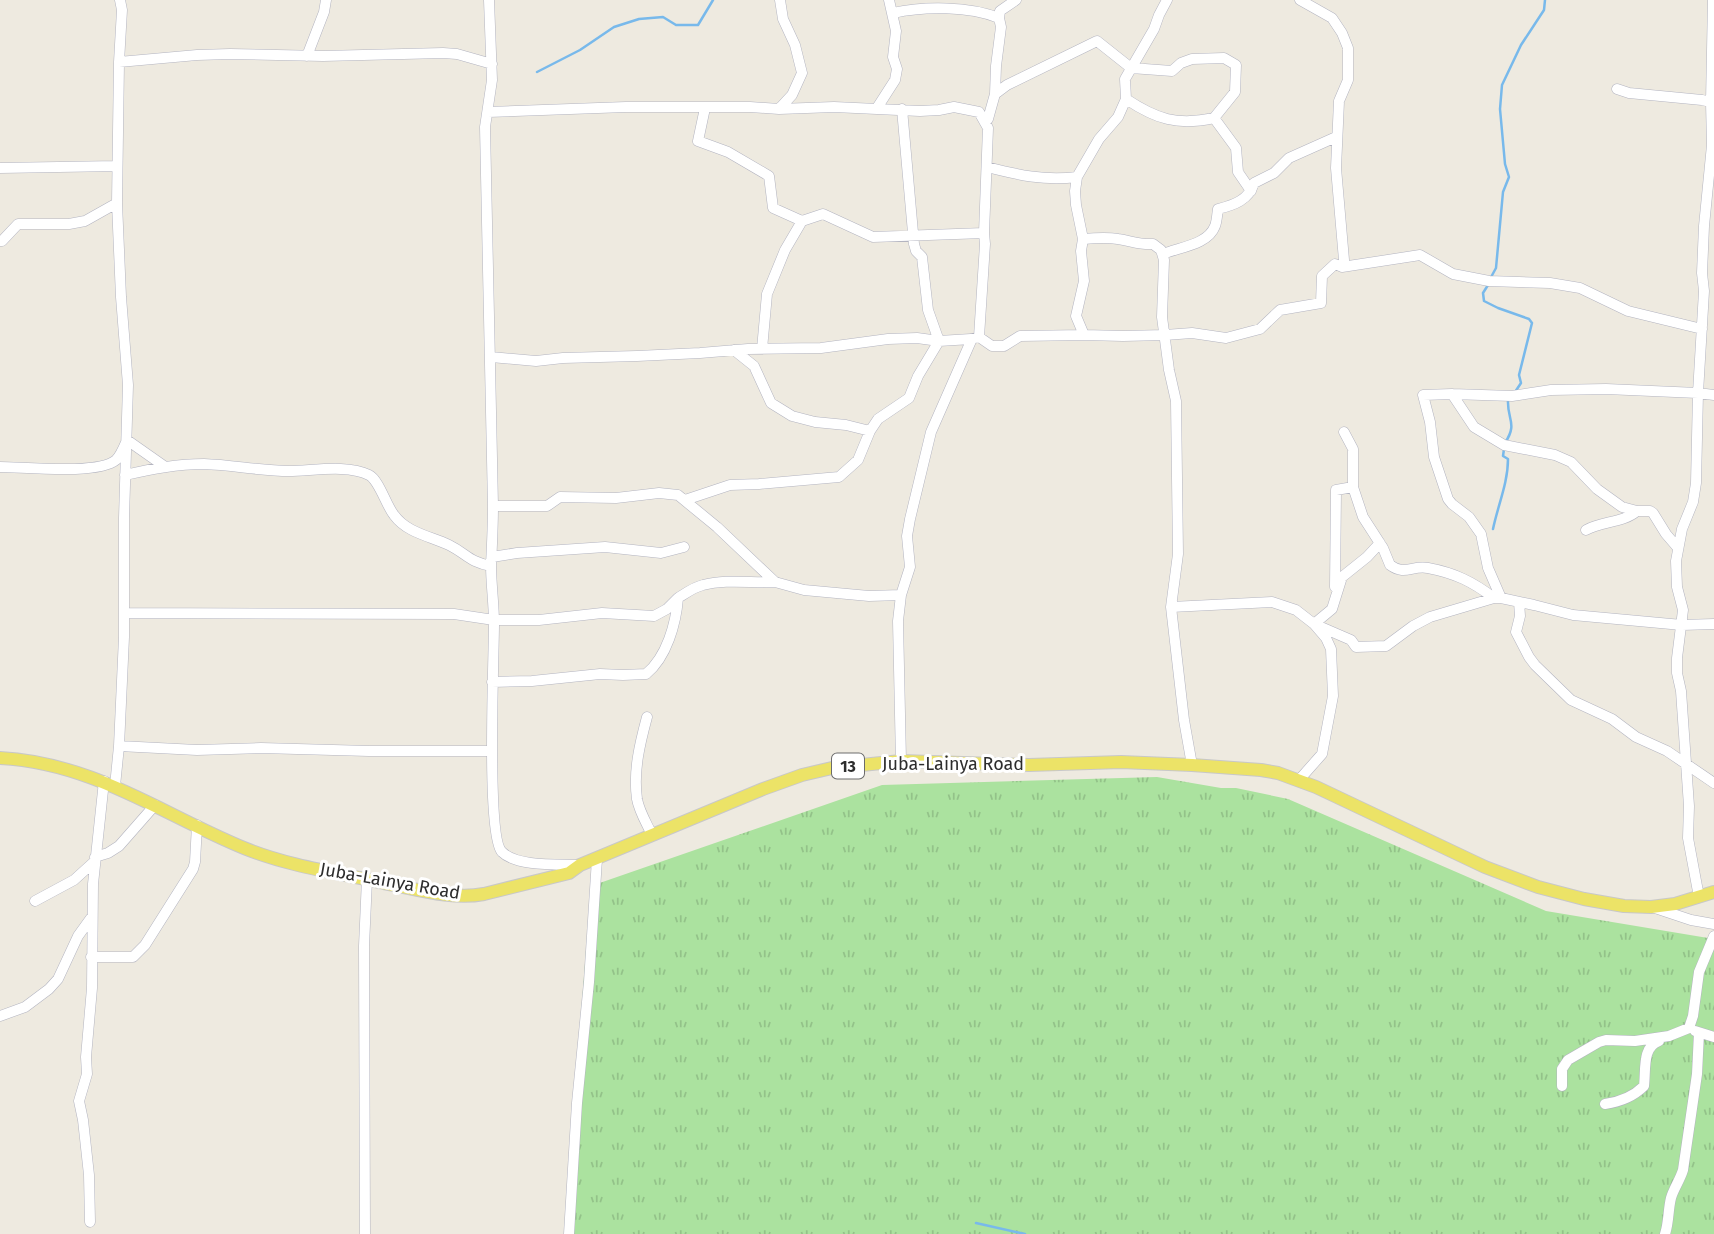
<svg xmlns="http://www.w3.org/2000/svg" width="1714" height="1234" font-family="'Fira Sans',sans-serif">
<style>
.grass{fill:url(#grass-tufts)}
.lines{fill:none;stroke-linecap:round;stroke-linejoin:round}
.stream{stroke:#78b9eb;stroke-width:2.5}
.minor-casing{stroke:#b3b4c0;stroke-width:11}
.major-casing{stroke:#c8c8c8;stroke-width:14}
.minor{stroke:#fff;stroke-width:10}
.major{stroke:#ece367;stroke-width:12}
.labels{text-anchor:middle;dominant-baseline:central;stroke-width:6;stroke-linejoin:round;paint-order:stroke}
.shield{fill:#fff;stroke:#6c6c6c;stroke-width:2}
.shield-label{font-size:16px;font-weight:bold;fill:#2d2d2d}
.street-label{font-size:18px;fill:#2d2d2d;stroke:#fff}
</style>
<defs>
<pattern id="grass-tufts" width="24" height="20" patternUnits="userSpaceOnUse" patternTransform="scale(1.75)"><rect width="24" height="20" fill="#abe29f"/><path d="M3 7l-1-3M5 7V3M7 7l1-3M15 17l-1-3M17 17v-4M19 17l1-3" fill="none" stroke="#93c289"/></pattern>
</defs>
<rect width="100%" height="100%" fill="#eeeae0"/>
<!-- grass -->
<path class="grass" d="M 1157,777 L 1221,788 L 1236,788 L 1288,799 L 1546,911 L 1714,939 L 1714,1234 L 564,1234 L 591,886 L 882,785 Z"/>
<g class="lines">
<!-- stream -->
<path class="stream" d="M 537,72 L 580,50 L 614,27 L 639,19 L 663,17 L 676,25 L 698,25 L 713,0
M 1490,279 L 1496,268 L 1503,192 L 1509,177 L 1505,164 L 1500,109 L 1502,85 L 1521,45 L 1544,10 L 1545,0
M 1488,285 L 1483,293 L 1484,301 L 1498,308 L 1529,319 L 1532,323 L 1519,375 L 1521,383 L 1515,392
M 1505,443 C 1518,423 1507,420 1508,400
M 1493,529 C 1498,505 1508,483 1508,459 L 1503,456 L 1504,449
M 976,1223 L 1025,1234"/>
<defs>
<path id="minor" d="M 489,0 L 492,80 L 485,127 L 493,506 C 493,526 492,545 491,565 C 491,584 494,604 494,624 C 494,656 486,837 502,852 C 517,867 559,864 580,865
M 1167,0 L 1159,15 L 1154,29 L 1125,79 L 1126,99 L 1118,117 L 1099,139 L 1077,177 L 1075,191 L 1076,205 L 1083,239 C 1094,238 1107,237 1118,239 C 1132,241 1139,245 1153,244 L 1161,250 L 1164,260 L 1162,317 L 1169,370 L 1176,401 L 1178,554 L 1171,607 L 1184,720 L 1192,765
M 893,13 C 924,6 969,6 999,18 L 1001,27 L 996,66 L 995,94
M 999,18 L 1000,11 L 1016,0
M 307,56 L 324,12 L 326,0
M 119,62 L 197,55 L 230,54 L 323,56 L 443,53 L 457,54 L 492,64
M 1617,89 L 1629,93 L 1702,100 L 1711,102
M 1126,99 C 1156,119 1177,126 1214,118
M 705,108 L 698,141 L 728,152 L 769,176 L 773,208 L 802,221 L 823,214 L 873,237 L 984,233
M 877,108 L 895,80 L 897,69 L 893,57 L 896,31 L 889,0
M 779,109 L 792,95 L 802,73 L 795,45 L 783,19 L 780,0
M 488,112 L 626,107 L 750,107 L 779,109 L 834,107 L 920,111 L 939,110 L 954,107 L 979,112 L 988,128 L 984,233 L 985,244 L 979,337 L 971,339 L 939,341 L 917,338 L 888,339 L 821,348 L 748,349 L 700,353 L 637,356 L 563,358 L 536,361 L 491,357
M 985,122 L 988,119 L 995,94 L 1007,85 L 1097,41 L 1131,68 L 1172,71 L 1181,63 L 1192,59 L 1224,58 L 1236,65 L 1235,92 L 1214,118 L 1236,148 L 1238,172 L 1251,191
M 987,167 C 1018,175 1044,181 1077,177
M 0,168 L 117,166
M 1083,239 L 1081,251 L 1084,281 L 1076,316 L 1084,335 L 1123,336 L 1165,335 L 1192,333 L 1226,338 L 1260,329 L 1280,310 L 1321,303 L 1322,276 L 1335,264 L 1342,267 L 1344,260 L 1336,168 L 1339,101 L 1348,80 L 1348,48 L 1342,33 L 1332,18 L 1300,0
M 0,241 L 2,241 L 18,224 L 69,224 L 85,221 L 117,203
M 1163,254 C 1179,247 1208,245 1215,226 C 1217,221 1217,215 1218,209 C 1234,205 1249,200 1254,183 L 1274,173 L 1289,158 L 1336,137
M 1342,267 L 1420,255 L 1453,274 L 1489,281 L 1550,283 L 1580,288 L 1628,311 L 1702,329
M 979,337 L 992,346 L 1004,346 L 1020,336 L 1084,335
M 762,349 L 767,294 L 785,250 L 802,221
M 734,350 L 754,366 L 771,403 L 792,416 L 815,422 L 846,425 L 870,431
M 1452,394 L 1474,427 L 1504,445 L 1555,455 L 1571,462 L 1597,489 L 1622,507 L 1637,511 L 1650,511 L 1653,513 L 1666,534 L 1678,548
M 1344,432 L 1353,449 L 1353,487 L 1363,517 L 1383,548 L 1390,565 C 1405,576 1412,565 1428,568 C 1455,573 1473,582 1494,598
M 0,467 C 24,467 98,475 116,460 C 121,455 124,447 127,440 L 164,466
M 125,475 C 152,469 177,464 204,464 C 233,465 261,471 289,471 C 312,471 347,464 369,475 C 379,480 386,505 394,515 C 407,533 430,536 449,545 C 467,554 469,562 491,566
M 685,500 L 730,485 L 759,484 L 839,477 L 858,460 L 870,431 L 878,419 L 909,398 L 918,376 L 939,341 L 928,310 L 922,257 L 916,251 L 914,244 L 902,109
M 493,506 L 547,506 L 560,497 L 616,498 L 659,493 L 678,495 L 717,527 L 775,582 L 804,590 L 869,596 L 901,595 L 898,621 L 901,761
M 1586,530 C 1602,521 1623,523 1637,511
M 492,557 L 517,553 L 605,547 L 661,553 L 684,547
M 1335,587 L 1336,490 L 1353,487
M 901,595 L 910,567 L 907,536 L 910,519 L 931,432 L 971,341
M 1501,598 L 1488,568 L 1481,534 L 1469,517 L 1452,504 L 1448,499 L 1434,457 L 1430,422 L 1423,395 L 1452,394 L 1512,396 L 1551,390 L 1606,389 L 1698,393 L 1714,395
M 1519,602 L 1520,616 L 1516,632 L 1529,657 L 1535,665 L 1571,700 L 1612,719 L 1636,737 L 1667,751 L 1714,783
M 1171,607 L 1272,602 L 1296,610 L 1314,624 L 1351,640 L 1356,647 L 1386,646 L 1413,626 L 1430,617 L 1494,598 L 1501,598 L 1534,605 L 1573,615 L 1682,625 L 1714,624
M 124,613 L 454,614 L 494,620 L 539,620 L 602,613 L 654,616 L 667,609 L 678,598
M 492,682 L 532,681 L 600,674 L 623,675 L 646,674 C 667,657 676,623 678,598 C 686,593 694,587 703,585 C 725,579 751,583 775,582
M 647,717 C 640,743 633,771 637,799 C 639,811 647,824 652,835
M 119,746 L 197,750 L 261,748 L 369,751 L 492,751
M 1299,780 L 1322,754 L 1333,696 L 1331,649 L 1326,638 L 1314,624 L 1332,609 L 1342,577 L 1367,557 L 1380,543
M 115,786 L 119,746 L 124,637 L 124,518 L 128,385 L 121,297 L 117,203 L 119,62 L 122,10 L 120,0
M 95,857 L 108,853 L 119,846 L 155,805
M 1699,897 L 1688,838 L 1689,806 L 1681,691 L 1677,673 L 1677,658 L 1683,610 L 1677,587 L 1676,561 L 1682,529 L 1693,502 L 1696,483 L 1698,393 L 1704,291 L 1702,273 L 1704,226 L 1712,145 L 1711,102 L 1713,0
M 35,901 L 74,880 L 95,861
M 1655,908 L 1691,920 L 1714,924
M 91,957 L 133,957 L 145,945 L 193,869 L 195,862 L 197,825
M 0,1016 L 25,1007 L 49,989 L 58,979 L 78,936 L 91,918
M 1695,1031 L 1714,1037
M 1562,1086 L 1562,1069 L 1568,1060 L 1599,1042 L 1606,1040 L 1635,1041 L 1669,1036 L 1689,1028 L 1693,1016 L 1699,972 L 1714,936
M 1605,1104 C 1619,1102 1634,1096 1644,1086 C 1646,1069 1642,1047 1659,1041
M 90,1222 L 89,1175 L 83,1120 L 79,1101 L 87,1074 L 86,1057 L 92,988 L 93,884 L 104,781
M 365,1234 L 364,946 L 367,879
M 569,1234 L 577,1103 L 589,982 L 597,859
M 1665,1234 C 1669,1222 1668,1210 1671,1198 C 1673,1190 1680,1180 1683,1170 L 1697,1074 L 1699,1033"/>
<path id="major" d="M 0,758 C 94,763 161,814 244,848 C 288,866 338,873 384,883 C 416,889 452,900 484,894 L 569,873 L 580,865 L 763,789 L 802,775 L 832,768 L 901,761 L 1029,765 L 1121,762 L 1192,765 L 1261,770 L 1278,773 L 1316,787 L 1485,867 L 1538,887 L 1584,899 L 1624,906 L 1651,907 L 1675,904 L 1714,892"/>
</defs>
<!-- minor casing -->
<use href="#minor" class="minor-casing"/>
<!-- major casing -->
<use href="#major" class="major-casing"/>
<!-- minor -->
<use href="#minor" class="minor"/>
<!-- major -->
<use href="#major" class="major"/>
</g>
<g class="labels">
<!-- shield labels -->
<rect class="shield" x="832" y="753.5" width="32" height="25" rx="5"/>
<g class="shield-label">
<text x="848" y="766">13</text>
</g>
<!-- street labels -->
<g class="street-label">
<text x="953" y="764">Juba-Lainya Road</text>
<text transform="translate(390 881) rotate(10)">Juba-Lainya Road</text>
</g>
</g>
</svg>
